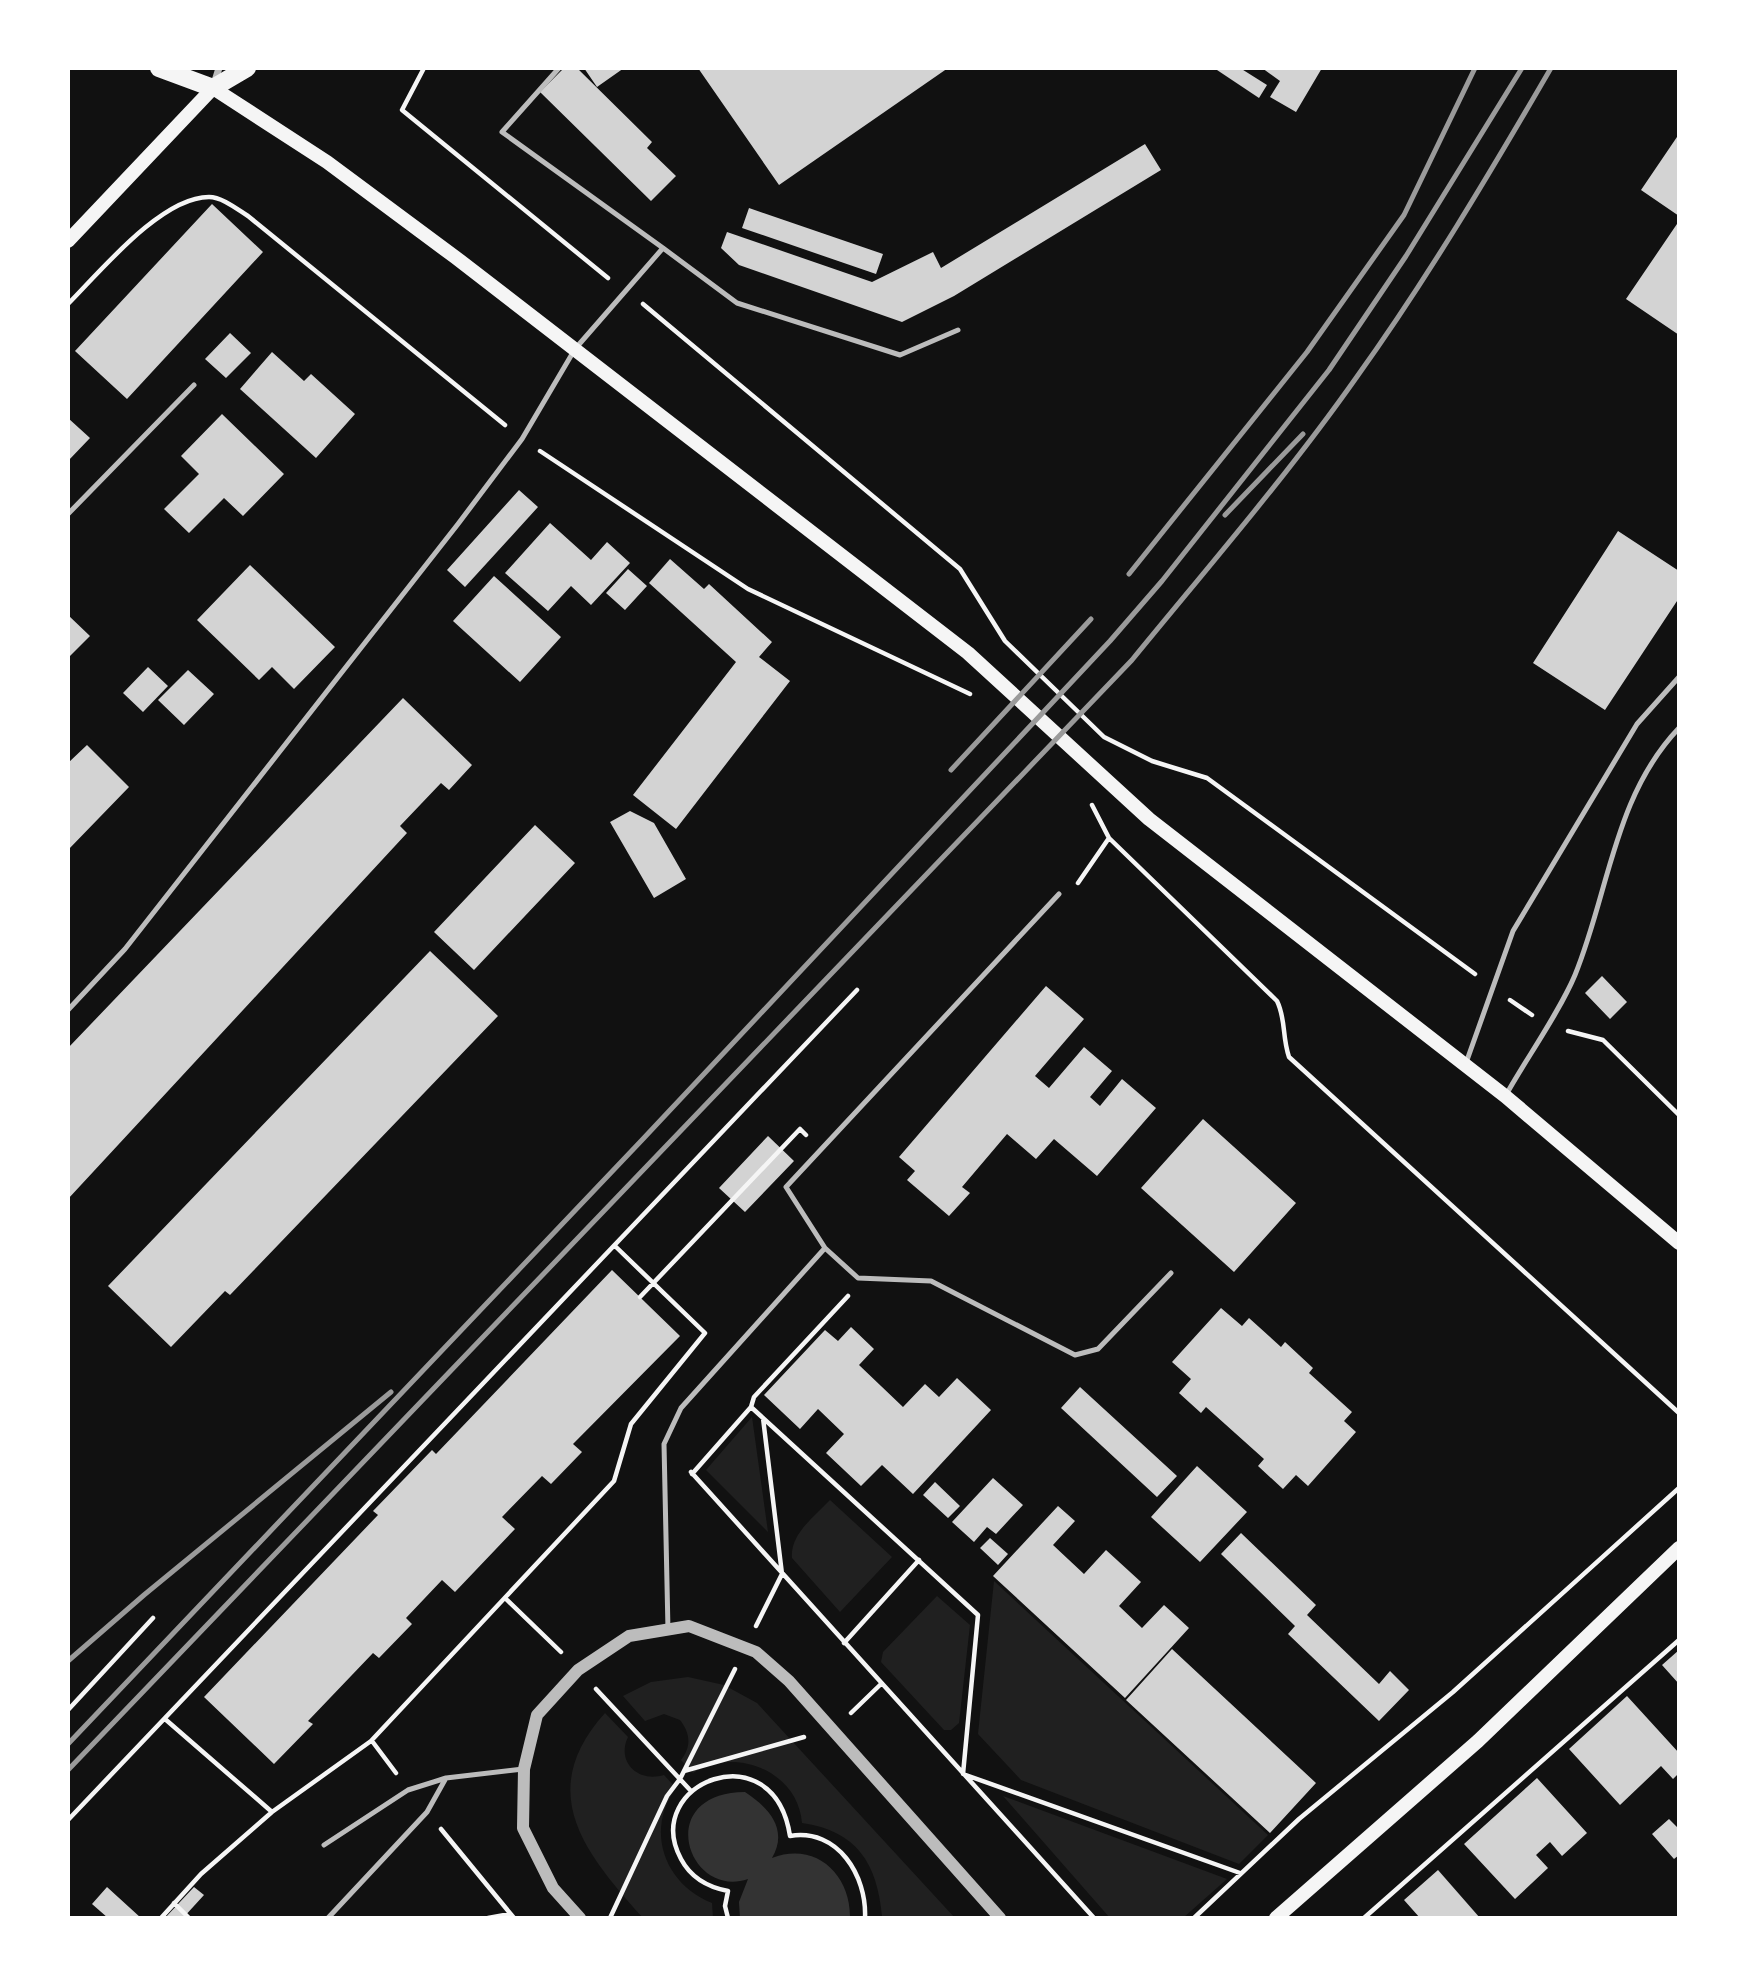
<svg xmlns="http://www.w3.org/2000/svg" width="1747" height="1986" font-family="Roboto,sans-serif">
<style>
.green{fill:#202020}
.water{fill:#333}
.building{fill:#d3d3d3}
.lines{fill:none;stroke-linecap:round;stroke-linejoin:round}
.path{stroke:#f5f5f5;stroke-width:4.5}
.service{stroke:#bcbcbc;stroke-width:5}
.minor{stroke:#bcbcbc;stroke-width:7}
.tertiary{stroke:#bcbcbc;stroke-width:12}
.secondary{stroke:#f5f5f5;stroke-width:14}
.primary{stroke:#f5f5f5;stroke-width:18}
.rail{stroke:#9a9a9a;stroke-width:5}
</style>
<rect width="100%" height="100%" fill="#111"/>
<!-- green -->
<path class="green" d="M 752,1417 L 768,1532 L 706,1470 Z
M 830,1500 L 892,1557 L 840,1612 L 792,1558 C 790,1534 814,1517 830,1500 Z
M 994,1581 L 1268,1835 L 1239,1864 L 1021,1780 L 978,1734 Z
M 937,1596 L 970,1625 L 959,1723 L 951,1730 L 944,1730 L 881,1662 L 883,1652 Z
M 688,1677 L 724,1685 L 757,1703 L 955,1918 L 882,1916 C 877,1863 857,1831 802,1823 C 798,1771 735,1746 693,1773 L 681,1760 C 692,1746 690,1733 680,1720 L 664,1714 L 645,1721 L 623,1696 L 651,1682 Z
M 605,1713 L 628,1737 C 616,1762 638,1783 664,1775 L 676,1788 C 645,1830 664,1884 712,1903 L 713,1918 L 643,1918 C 585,1853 534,1792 605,1713 Z
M 1003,1796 L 1227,1879 L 1183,1918 L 1110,1918 Z"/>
<!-- water -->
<path class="water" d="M 745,1792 C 768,1807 789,1829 772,1858 C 815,1841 851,1874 850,1918 L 740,1918 L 739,1902 L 748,1879 C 688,1900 652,1793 745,1792 Z"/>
<!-- building -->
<path class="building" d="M 564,68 L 577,68 L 652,142 L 647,148 L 676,176 L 651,201 L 540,92 Z
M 584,68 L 624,68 L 597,87 Z
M 698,68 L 948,68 L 779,185 Z
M 1214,68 L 1240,68 L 1267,85 L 1259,98 Z
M 1262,68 L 1322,68 L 1296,112 L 1270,97 L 1280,81 Z
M 1679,134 L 1679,216 L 1641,190 Z
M 1145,144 L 1161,170 L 954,296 L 902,322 L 739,265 L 721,248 L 727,232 L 872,282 L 933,252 L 941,268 Z
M 212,204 L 263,252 L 127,399 L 75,351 Z
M 749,208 L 883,254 L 876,274 L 742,228 Z
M 1679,221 L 1679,335 L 1626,299 Z
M 230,333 L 251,353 L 226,378 L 205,359 Z
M 272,352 L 304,381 L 311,374 L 355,414 L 316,458 L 240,389 Z
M 222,414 L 284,474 L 243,516 L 224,498 L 189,533 L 164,509 L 199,474 L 181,456 Z
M 68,418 L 90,438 L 68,461 Z
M 519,490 L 538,507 L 465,587 L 447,570 Z
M 550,523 L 591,560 L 607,542 L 630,563 L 591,605 L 571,586 L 548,611 L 505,573 Z
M 1618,531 L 1679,571 L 1679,598 L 1605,710 L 1533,663 Z
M 670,559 L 704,589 L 709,584 L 772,642 L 759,657 L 790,681 L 676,829 L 633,795 L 736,662 L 649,583 Z
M 250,565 L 335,647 L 294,689 L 272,667 L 259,680 L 197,620 Z
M 628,569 L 647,586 L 625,610 L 606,593 Z
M 494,576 L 561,637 L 520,682 L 453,621 Z
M 68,615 L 90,636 L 68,658 Z
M 148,667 L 168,686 L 143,712 L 123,693 Z
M 188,670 L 214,694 L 184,725 L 158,700 Z
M 403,698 L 472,765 L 449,790 L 441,783 L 400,826 L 407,833 L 68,1199 L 68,1048 Z
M 87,745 L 129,787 L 68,850 L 68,763 Z
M 630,811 L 654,823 L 686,879 L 654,898 L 610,822 Z
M 535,825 L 575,863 L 474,970 L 434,932 Z
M 430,951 L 498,1016 L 230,1295 L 225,1291 L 171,1347 L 108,1286 Z
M 1602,976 L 1627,1002 L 1610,1019 L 1585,993 Z
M 1046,986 L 1084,1019 L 1035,1076 L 1049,1088 L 1084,1047 L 1112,1071 L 1090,1097 L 1100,1106 L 1122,1079 L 1156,1108 L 1097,1176 L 1054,1139 L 1036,1159 L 1007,1134 L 962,1187 L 970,1193 L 949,1216 L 907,1180 L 915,1171 L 899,1157 Z
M 1203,1119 L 1296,1203 L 1234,1272 L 1141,1188 Z
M 768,1136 L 794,1161 L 745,1212 L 719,1188 Z
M 612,1270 L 680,1336 L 573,1444 L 582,1452 L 551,1484 L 542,1476 L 502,1517 L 515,1529 L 455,1592 L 442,1580 L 406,1618 L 412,1624 L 379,1658 L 373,1653 L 308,1721 L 313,1724 L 274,1764 L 204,1697 L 378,1515 L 373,1511 L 432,1450 L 436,1454 Z
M 1221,1308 L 1242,1326 L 1249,1318 L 1281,1347 L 1285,1342 L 1313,1368 L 1309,1373 L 1352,1412 L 1344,1421 L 1356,1432 L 1308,1486 L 1296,1475 L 1283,1489 L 1258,1466 L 1264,1459 L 1206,1407 L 1201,1413 L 1179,1393 L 1191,1379 L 1172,1362 Z
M 851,1327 L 874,1349 L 859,1365 L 903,1407 L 925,1384 L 939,1397 L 957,1378 L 991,1410 L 913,1494 L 882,1465 L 861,1486 L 826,1453 L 844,1434 L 818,1409 L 800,1429 L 764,1395 L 825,1330 L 838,1341 Z
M 1080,1387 L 1177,1476 L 1157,1497 L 1061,1408 Z
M 1197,1466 L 1247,1512 L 1200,1562 L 1151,1517 Z
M 993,1478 L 1023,1505 L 996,1534 L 987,1527 L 974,1542 L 952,1522 Z
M 935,1482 L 960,1506 L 948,1518 L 923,1495 Z
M 1058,1506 L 1075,1521 L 1053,1545 L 1084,1574 L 1106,1550 L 1141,1582 L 1119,1606 L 1142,1628 L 1164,1605 L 1189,1628 L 1125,1698 L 993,1576 Z
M 1241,1533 L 1316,1605 L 1307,1615 L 1379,1684 L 1390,1671 L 1409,1690 L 1379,1721 L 1288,1634 L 1295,1626 L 1221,1554 Z
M 990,1538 L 1008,1554 L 998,1565 L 980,1548 Z
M 1172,1649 L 1316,1783 L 1270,1833 L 1126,1700 Z
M 1679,1650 L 1679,1684 L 1662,1665 Z
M 1627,1696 L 1679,1753 L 1679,1773 L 1673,1779 L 1661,1766 L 1620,1805 L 1569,1749 Z
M 1537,1778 L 1587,1833 L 1562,1856 L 1550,1842 L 1536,1855 L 1548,1868 L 1515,1899 L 1464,1844 Z
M 1669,1819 L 1679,1829 L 1679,1855 L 1674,1859 L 1652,1834 Z
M 1438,1870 L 1480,1918 L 1420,1918 L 1404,1900 Z
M 107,1887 L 141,1918 L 108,1918 L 92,1904 Z
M 194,1887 L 204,1895 L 183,1918 L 165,1918 Z"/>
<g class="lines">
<!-- path -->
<path class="path" d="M 424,68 L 402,110 L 608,278
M 68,304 C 100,272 161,197 209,197 C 222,197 237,209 248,216 L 505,425
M 643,304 L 960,569 L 1005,641 L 1104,737 L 1152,761 L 1207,778 L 1475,974
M 540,451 L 748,589 L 970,694
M 1092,805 L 1109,838 L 1277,1001 C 1286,1019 1282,1037 1289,1057 L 1679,1413
M 1078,883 L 1109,838
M 1510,1000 L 1532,1015
M 1568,1031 L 1603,1040 L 1679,1115
M 640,1297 L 800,1129 L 806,1135
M 751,1407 L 754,1397 L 848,1296
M 691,1472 L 1094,1918
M 692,1474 L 751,1407 L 978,1615 L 963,1774 L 1240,1873
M 505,1598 L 561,1652
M 756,1626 L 782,1574 L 763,1418
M 844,1643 L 919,1560
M 596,1689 L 691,1791
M 68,1710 L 153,1618
M 851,1713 L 881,1684
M 165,1719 L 272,1812 L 371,1741 L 614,1481 L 631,1424 L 705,1333 L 615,1246
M 372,1741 L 396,1773
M 684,1771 L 804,1737
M 68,1820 L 857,990
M 441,1829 L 514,1918
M 174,1903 L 189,1918
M 161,1918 L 201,1874 L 272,1812
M 488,1918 L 510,1914
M 610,1918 L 667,1796 L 680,1779 L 735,1669
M 728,1918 L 725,1906 L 728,1891 C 707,1887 691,1878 681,1859 C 640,1783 774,1730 790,1836 C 838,1828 867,1876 865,1918
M 1194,1918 L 1299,1819 L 1453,1692 L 1679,1488
M 1364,1918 L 1679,1640"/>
<!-- service -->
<path class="service" d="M 663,248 L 737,303 L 900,355 L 958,330
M 68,514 L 194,385
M 1059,894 L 786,1187 L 825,1248 L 858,1278 L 931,1281 L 1075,1355 L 1098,1349 L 1171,1273
M 68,1010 L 125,949 L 458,524 L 522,439 L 575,349 L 663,248 L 502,132 L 559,68
M 1466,1063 L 1513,931 L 1637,724 L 1679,677
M 1506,1095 C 1526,1059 1559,1013 1575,975 C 1609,892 1614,796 1679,728
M 668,1630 L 664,1444 L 681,1408 L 825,1248
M 324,1845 L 408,1790 L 446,1778 L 523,1769
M 328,1918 L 427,1812 L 446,1778"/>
<!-- minor -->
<path class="minor" d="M 214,84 L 219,68"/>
<!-- tertiary -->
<path class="tertiary" d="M 580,1918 L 553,1888 L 523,1828 L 524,1769 L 537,1715 L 578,1670 L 629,1636 L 689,1626 L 756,1652 L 789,1681 L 1000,1918"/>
<!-- secondary -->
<path class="secondary" d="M 68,241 L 213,88 L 327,162 L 455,257 L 968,653 L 1149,819 L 1505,1096 L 1679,1243
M 1276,1918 L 1478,1741 L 1679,1548"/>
<!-- primary -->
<path class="primary" d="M 159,68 L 213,88
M 213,88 L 247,68"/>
<!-- rail -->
<path class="rail" d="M 1225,515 L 1303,434
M 1129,574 L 1307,352 L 1404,215 L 1475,68
M 951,770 L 1091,619
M 68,1661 L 144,1595 L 391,1392
M 68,1744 L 642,1140 L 1110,641 L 1162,581 L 1329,370 L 1406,256 L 1522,68
M 68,1770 L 1132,660 C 1208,567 1287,476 1356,378 C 1427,279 1490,173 1551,68"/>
</g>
<!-- border -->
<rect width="1747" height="1986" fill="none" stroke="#ffffff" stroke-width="140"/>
</svg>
